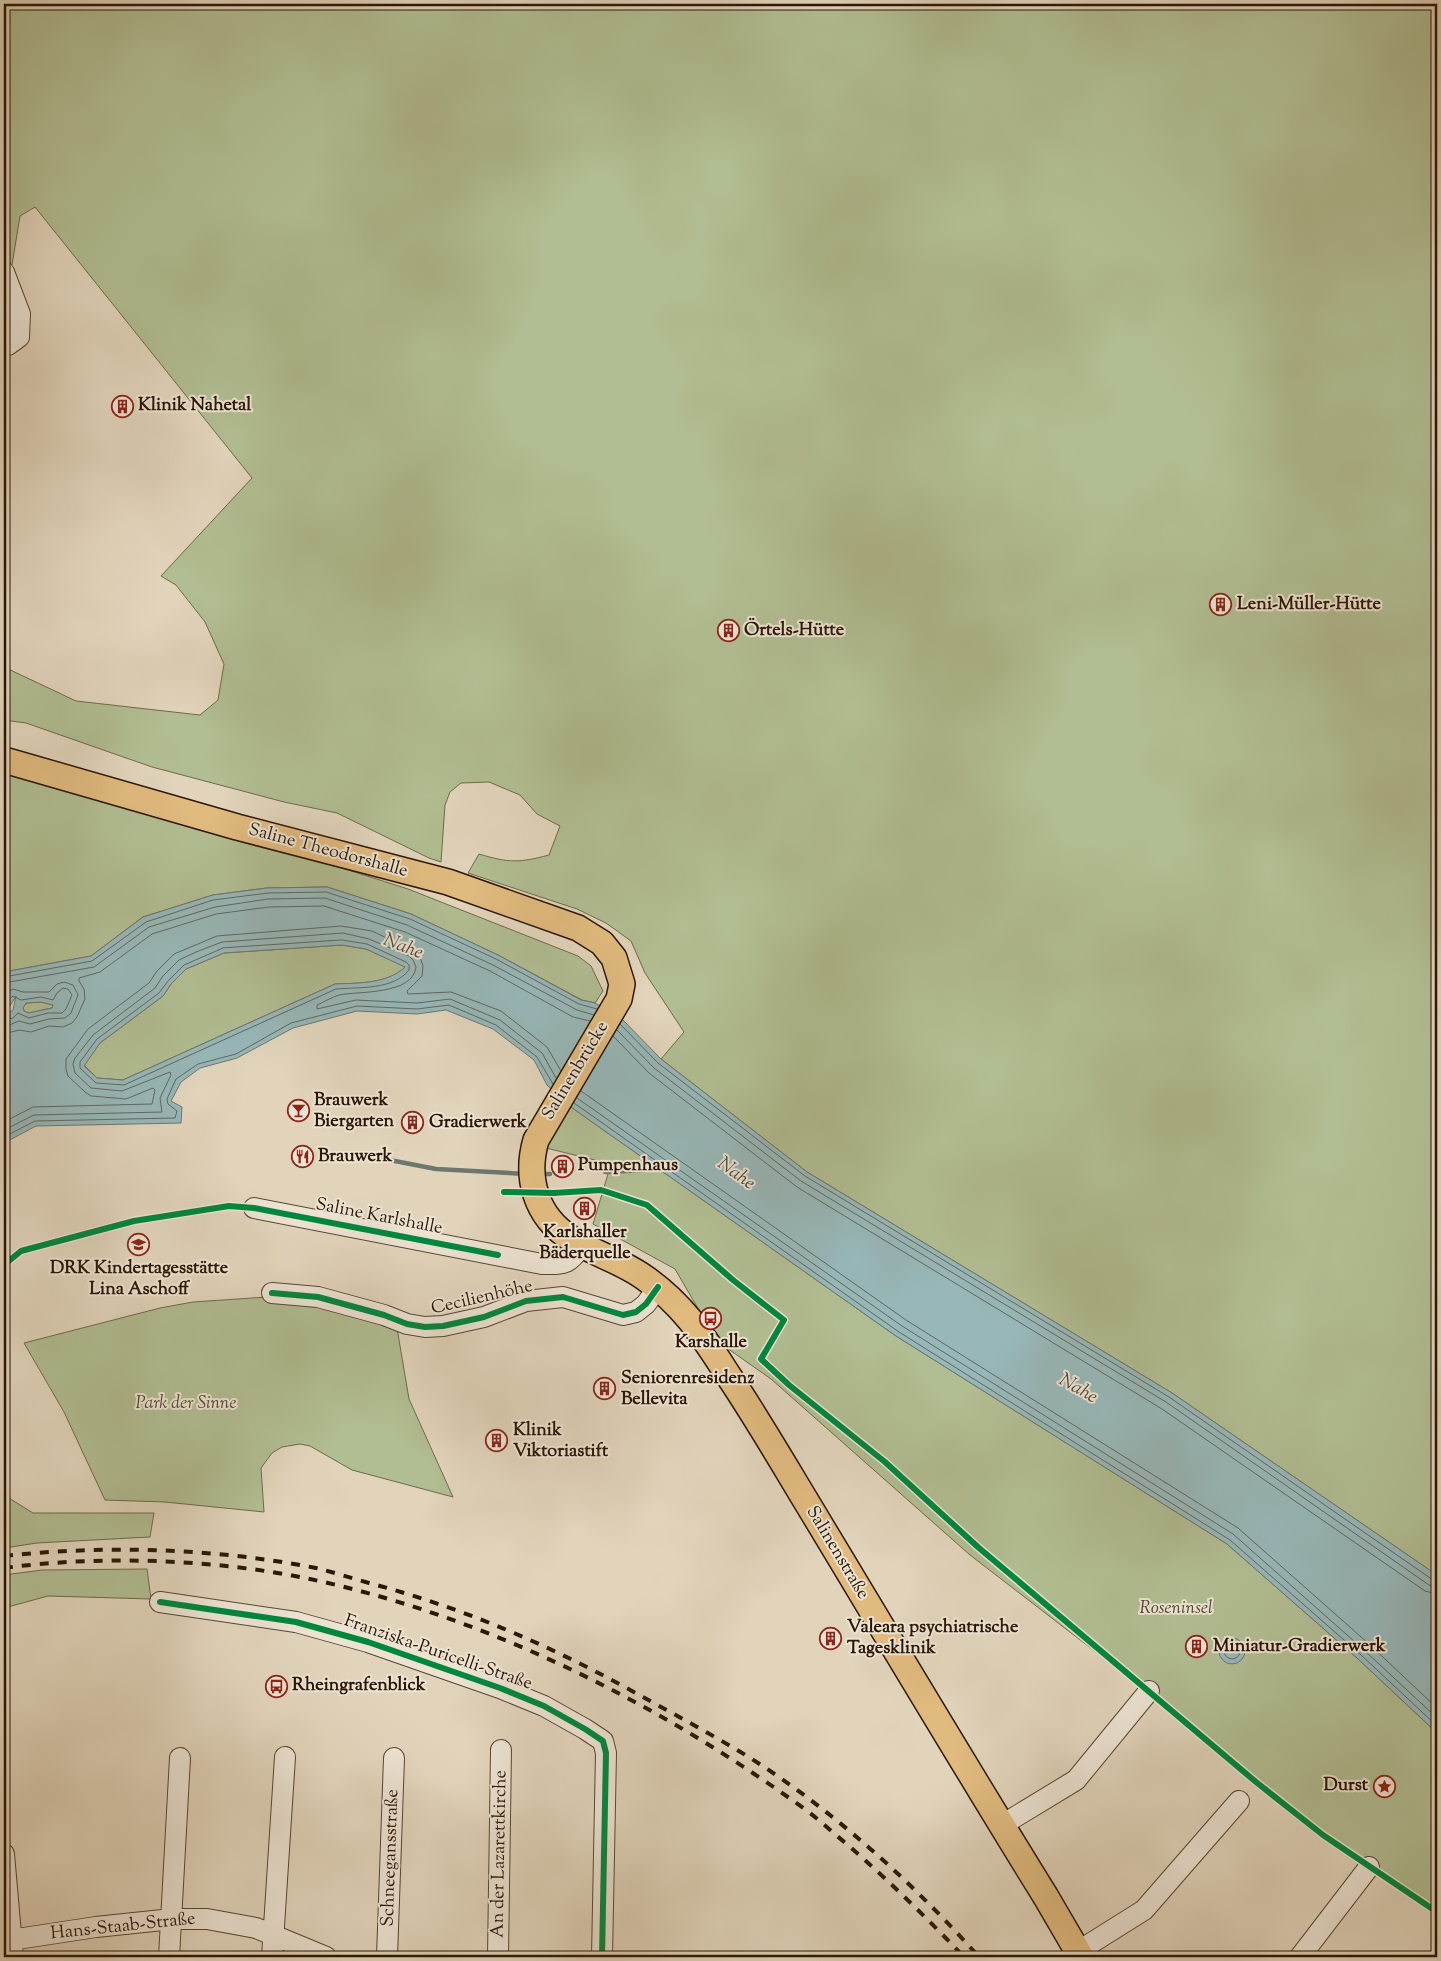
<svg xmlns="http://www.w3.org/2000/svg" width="1441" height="1961" font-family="'Sorts Mill Goudy',serif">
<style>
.green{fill:#b1bd92;stroke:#6e6a4b}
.water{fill:#97b7b8;stroke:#6c7770;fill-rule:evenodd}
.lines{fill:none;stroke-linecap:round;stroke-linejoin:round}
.shore{stroke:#61675e;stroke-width:1}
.stream{stroke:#6c7770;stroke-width:4.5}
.minor-casing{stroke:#584632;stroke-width:22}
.major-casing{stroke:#2b1704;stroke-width:28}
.minor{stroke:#ece3d3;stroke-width:20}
.major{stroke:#e0ba7e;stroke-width:25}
.rail{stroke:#2b1704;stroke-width:4;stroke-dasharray:9 9;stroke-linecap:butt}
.cycleway-casing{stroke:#ece3d3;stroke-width:9}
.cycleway{stroke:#00873e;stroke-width:6}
.labels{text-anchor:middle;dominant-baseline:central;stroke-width:4;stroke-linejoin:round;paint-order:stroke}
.poi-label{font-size:18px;font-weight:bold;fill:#2b1704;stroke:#ece3d3;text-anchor:start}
.street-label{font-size:18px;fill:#2b1704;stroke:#ece3d3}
.park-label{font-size:18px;font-style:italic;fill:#53492f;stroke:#ece3d3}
.water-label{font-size:19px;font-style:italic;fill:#4b473a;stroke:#ece3d3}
</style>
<rect width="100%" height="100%" fill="#e1d4bb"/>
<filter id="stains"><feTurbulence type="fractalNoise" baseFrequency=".004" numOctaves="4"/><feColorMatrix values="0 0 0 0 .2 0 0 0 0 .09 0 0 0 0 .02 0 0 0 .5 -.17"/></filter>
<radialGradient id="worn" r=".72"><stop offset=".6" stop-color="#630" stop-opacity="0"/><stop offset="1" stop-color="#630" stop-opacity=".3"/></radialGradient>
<!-- green -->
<path class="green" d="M 4,4 L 1437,4 L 1437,1578 L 1431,1571 L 1172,1393 L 807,1172 L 661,1059 L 684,1032 L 645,973 L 631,941 L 606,923 L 577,909 L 468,873 L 479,854 C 509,863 519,863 549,855 L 560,826 L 537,814 L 520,795 L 489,782 L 461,783 L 450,792 L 445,805 L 441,862 L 429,858 L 337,813 L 284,802 L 152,767 L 26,723 L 4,720 L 4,667 L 76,701 L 200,715 L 218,700 L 224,664 L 205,622 L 176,585 L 161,576 L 252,478 L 35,207 L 20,216 L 12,265 L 4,272 Z
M 4,766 L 320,861 L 408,889 L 578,956 L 591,966 L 603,991 L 595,1003 L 582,1000 L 498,955 L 411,914 L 327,887 L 267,888 L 213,895 L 143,917 L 91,956 L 4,972 Z
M 342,945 L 366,949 L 406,967 C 387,984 359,983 335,984 L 123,1080 L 97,1078 L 84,1065 L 100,1043 L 163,996 L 171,984 L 186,969 L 224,953 Z
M 41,1002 L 53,1005 L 52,1008 L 29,1013 L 24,1011 L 23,1008 L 26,1003 Z
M 568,1105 L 896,1336 L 1227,1544 L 1357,1658 L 1437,1733 L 1437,1911 L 1323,1835 L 1256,1782 L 1149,1693 L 970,1555 L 771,1379 L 717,1341 L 675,1269 L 593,1224 L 611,1164 L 546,1148 Z
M 267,1297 L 317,1302 L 397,1328 L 409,1399 L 453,1497 L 352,1470 L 310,1446 L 300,1444 L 282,1447 L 272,1453 L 261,1468 L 264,1512 L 165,1502 L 105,1500 L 64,1412 L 24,1343 L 160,1308 L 193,1302 Z
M 4,1495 L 33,1513 L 154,1513 L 150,1537 L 37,1543 L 4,1548 Z
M 147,1569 L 151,1599 L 48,1596 L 4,1608 L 4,1575 L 42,1570 Z"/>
<!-- water -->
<path class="water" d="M 327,887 L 411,914 L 498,955 L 581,1000 L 595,1003 L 621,1018 L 661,1059 L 807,1172 L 1172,1393 L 1431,1571 L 1437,1578 L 1437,1733 L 1357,1658 L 1227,1544 L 896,1336 L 568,1105 L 547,1085 L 534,1060 L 493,1029 L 446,1010 L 417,1014 L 357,1011 L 293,1028 L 237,1058 L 200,1068 L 181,1082 L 171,1101 L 182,1107 L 181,1123 L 36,1126 L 4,1143 L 4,1016 L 13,1010 L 16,996 L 10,1006 L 4,1009 L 4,972 L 91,956 L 143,917 L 213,895 L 267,888 ZM 342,945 L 366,949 L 405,967 C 387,984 359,983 335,984 L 123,1080 L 97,1078 L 84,1066 L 100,1043 L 163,996 L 171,984 L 186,969 L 224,953 ZM 41,1002 L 53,1005 L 52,1008 L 29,1013 L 24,1011 L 23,1008 L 26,1003 Z
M1219 1651a13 13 0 1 1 26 0a13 13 0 1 1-26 0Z"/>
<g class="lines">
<!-- shore -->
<path class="shore" d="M 342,940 L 367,944 L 406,962 L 409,965 L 409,970 C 393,990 360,987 336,989 L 124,1085 L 96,1083 L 80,1068 L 80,1062 L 97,1039 L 159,993 L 168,981 L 184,965 L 223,948 Z
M 4,977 L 92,961 L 146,922 L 213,900 L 268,893 L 326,892 L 410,919 L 496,959 L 579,1004 L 597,1009
M 4,983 L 94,967 L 149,927 L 215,907 L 268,899 L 325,898 L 407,925 L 493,965 L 577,1010 L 594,1015
M 4,994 L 13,989 L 23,992 L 49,992 L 57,984 L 64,982 L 73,985 L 78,995 L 71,1013 L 65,1018 L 49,1019 L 30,1024 L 19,1021 L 4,1027
M 4,1004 L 13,996 L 21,1000 L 41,997 L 53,1000 L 57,993 L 63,988 L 68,989 L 72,995 L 66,1009 L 62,1013 L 48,1013 L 29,1018 L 18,1013 L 13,1018 L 4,1020
M 620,1024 L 658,1063 L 805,1176 L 1169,1397 L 1433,1580 L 1437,1581
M 617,1030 L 654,1068 L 801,1181 L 1166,1402 L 1429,1585 L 1437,1587
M 4,1034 L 19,1030 L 31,1032 L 49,1026 L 63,1027 L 72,1023 L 77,1017 L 85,999 L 84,989 L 79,981 L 79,978 L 100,972 L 152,934 L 216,914 L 269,907 L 324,906 L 405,932 L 490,971 L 573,1017 L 590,1021
M 613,1036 L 649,1073 L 797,1187 L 1162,1409 L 1425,1591 L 1437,1594
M 581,1091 L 906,1320 L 1238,1528 L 1369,1644 L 1437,1708
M 577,1098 L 902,1326 L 1233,1534 L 1364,1650 L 1437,1718
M 574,1103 L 899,1332 L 1230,1540 L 1360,1654 L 1437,1726
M 4,1122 L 33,1107 L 152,1104 L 155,1090 L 153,1088 L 126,1099 L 91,1096 L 85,1092 L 68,1076 L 66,1069 L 66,1059 L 88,1029 L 149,983 L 157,971 L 174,954 L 217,936 L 341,926 L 372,931 L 412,950 L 420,957 L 423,966 L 422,976 L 407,991 L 408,994 L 451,992 L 501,1011 L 547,1047 L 561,1071
M 4,1130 L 34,1115 L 162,1112 L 160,1098 L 171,1075 L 170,1072 L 122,1091 L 91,1088 L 75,1073 L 73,1064 L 75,1058 L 93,1035 L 155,988 L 163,976 L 179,960 L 196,952 L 222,942 L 343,933 L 369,939 L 409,956 L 413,960 L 416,967 C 413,995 359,991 339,995 C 332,997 324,1002 317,1005 L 317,1009 L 356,1000 L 417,1003 L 450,999 L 500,1020 L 542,1053 L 556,1078
M 4,1137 L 35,1121 L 175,1118 L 177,1111 L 168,1104 L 167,1099 L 176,1079 L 198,1064 L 236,1054 L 291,1023 L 357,1006 L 417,1009 L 449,1005 L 496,1025 L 537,1057 L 553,1084
M1224 1651a8 8 0 1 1 16 0a8 8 0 1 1-16 0Z"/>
<!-- stream -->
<path class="stream" d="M 364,1155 L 436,1169 L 526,1174
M 605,1172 L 663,1169
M 541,1174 L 550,1174"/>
<defs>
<path id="minor" d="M 4,272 L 20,314 L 19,337 L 8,345 L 4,346
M 254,1208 L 542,1264 C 565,1264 569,1265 582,1245
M 272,1293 L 318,1297 L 384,1315 L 407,1324 L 425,1327 L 443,1326 L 484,1317 L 526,1301 L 563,1297 L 623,1315 L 636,1312 L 646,1304 L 658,1287
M 160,1602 L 296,1622 L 368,1642 L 500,1688 L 544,1706 L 585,1729 L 603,1741 L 606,1753 L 602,1957
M 1002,1825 L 1076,1780 L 1149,1691
M 4,1854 L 13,1957
M 4,1941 L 96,1927 L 172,1919 L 207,1919 L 256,1928 L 326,1957
M 1077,1952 L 1144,1910 L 1239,1801
M 169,1957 L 180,1758
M 272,1957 L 285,1757
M 387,1957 L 394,1758
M 498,1957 L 501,1750
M 1300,1957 L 1369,1867"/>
<path id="major" d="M 4,760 L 237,827 L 448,882 L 578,928 L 602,943 L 614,958 L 622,984 L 619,999 L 536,1140 C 525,1178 536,1216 570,1238 C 594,1254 622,1261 645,1278 C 685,1306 704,1338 730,1378 C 758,1420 783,1463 809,1506 C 888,1637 966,1768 1046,1897 L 1081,1957"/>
</defs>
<!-- minor casing -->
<use href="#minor" class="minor-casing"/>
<!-- major casing -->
<use href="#major" class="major-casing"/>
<!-- minor -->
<use href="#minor" class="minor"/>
<!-- major -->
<use href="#major" class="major"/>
<!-- rail -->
<path class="rail" d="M 4,1556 C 107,1545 213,1548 316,1568 C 333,1572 351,1578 369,1583 C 463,1608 547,1644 632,1691 C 672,1713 713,1735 752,1759 C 836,1813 913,1883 979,1957
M 4,1568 C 101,1555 214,1559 310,1579 C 488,1617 660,1704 806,1810 C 821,1821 834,1834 848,1845 C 889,1881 927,1918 964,1957"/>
<defs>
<path id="cycleway" d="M 504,1192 L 554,1193 L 601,1190 L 647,1205 L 733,1280 L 784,1320 L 761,1359 L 789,1385 L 885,1462 L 979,1548 L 1256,1782 L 1323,1835 L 1437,1912
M 4,1265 L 21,1251 L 134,1221 L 229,1206 L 254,1208 L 498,1255
M 272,1293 L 318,1297 L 384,1315 L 407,1324 L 425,1327 L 443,1326 L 484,1317 L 526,1301 L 563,1297 L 623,1315 L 636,1312 L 646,1304 L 658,1287
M 160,1602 L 296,1622 L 368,1642 L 500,1688 L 544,1706 L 585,1729 L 603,1741 L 606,1753 L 602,1957"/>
</defs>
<!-- cycleway casing -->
<use href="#cycleway" class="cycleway-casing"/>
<!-- cycleway -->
<use href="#cycleway" class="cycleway"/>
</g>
<!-- icons -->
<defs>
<symbol id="building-ring" viewBox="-11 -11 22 22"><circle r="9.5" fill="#ece3d3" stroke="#8f2418" stroke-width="1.5"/><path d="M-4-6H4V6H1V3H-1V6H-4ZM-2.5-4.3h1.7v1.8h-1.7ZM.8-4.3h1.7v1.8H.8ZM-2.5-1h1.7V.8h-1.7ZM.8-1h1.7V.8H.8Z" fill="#8f2418"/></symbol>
<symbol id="bar-ring" viewBox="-11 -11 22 22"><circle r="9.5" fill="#ece3d3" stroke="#8f2418" stroke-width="1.5"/><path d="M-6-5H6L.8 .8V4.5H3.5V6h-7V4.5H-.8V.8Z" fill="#8f2418"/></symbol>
<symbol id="restaurant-ring" viewBox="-11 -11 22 22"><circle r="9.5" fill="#ece3d3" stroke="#8f2418" stroke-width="1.5"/><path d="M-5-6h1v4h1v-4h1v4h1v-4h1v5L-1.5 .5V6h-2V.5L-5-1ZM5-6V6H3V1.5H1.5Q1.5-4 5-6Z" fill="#8f2418"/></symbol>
<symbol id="school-ring" viewBox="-11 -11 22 22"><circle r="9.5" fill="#ece3d3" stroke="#8f2418" stroke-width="1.5"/><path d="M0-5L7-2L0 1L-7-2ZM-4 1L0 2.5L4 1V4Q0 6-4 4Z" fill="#8f2418"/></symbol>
<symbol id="bus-ring" viewBox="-11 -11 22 22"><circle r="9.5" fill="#ece3d3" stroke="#8f2418" stroke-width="1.5"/><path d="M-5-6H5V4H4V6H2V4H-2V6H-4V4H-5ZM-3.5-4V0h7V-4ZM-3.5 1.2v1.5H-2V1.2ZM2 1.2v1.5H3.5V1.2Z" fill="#8f2418"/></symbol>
<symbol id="sight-ring" viewBox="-11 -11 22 22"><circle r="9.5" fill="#ece3d3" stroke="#8f2418" stroke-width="1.5"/><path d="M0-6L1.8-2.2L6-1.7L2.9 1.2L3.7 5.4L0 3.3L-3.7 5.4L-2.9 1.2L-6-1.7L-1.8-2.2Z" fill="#8f2418"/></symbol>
</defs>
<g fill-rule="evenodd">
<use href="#building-ring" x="110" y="394" width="25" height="25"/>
<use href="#building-ring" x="1208" y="592" width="25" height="25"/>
<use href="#building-ring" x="716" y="618" width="25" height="25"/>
<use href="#bar-ring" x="286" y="1098" width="25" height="25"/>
<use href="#building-ring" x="400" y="1110" width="25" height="25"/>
<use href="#restaurant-ring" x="290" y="1144" width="25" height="25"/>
<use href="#building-ring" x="550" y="1154" width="25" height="25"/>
<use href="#building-ring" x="572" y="1196" width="25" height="25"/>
<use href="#school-ring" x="126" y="1232" width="25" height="25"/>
<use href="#bus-ring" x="698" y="1306" width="25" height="25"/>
<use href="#building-ring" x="592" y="1376" width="25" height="25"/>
<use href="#building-ring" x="484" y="1428" width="25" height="25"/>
<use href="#building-ring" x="818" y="1626" width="25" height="25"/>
<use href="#building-ring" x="1184" y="1634" width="25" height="25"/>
<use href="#bus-ring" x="264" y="1674" width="25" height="25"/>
<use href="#sight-ring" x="1372" y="1774" width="25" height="25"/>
</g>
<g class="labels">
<!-- poi labels -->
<g class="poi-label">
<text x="138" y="406">Klinik Nahetal</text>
<text x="1237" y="605">Leni-Müller-Hütte</text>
<text x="744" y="631">Örtels-Hütte</text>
<text x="314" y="1101">Brauwerk<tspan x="314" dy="21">Biergarten</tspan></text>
<text x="429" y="1123">Gradierwerk</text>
<text x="318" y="1157">Brauwerk</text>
<text x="578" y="1166">Pumpenhaus</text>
<text x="585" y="1233" text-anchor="middle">Karlshaller<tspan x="585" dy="21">Bäderquelle</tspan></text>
<text x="139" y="1269" text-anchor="middle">DRK Kindertagesstätte<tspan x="139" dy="21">Lina Aschoff</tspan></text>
<text x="711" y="1343" text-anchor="middle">Karshalle</text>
<text x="621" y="1379">Seniorenresidenz<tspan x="621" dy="21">Bellevita</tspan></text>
<text x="513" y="1431">Klinik<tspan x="513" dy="21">Viktoriastift</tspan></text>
<text x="847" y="1628">Valeara psychiatrische<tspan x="847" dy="21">Tagesklinik</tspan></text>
<text x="1213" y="1647">Miniatur-Gradierwerk</text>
<text x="292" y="1686">Rheingrafenblick</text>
<text x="1368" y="1786" text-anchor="end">Durst</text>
</g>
<!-- street labels -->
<g class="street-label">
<text transform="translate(328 851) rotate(15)">Saline Theodorshalle</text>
<text transform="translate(576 1071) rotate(-59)">Salinenbrücke</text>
<text transform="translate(379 1217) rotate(11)">Saline Karlshalle</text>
<text transform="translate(482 1298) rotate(-13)">Cecilienhöhe</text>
<text transform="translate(837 1553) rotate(59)">Salinenstraße</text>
<text transform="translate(438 1653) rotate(19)">Franziska-Puricelli-Straße</text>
<text transform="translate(500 1854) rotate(-89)">An der Lazarettkirche</text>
<text transform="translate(391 1858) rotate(-88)">Schneegansstraße</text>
<text transform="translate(123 1927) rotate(-6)">Hans-Staab-Straße</text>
</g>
<!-- park labels -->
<g class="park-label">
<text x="186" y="1404">Park der Sinne</text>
<text x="1176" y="1609">Roseninsel</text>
</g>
<!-- water labels -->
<g class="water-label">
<text transform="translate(403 947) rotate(21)">Nahe</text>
<text transform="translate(736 1174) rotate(36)">Nahe</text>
<text transform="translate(1078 1389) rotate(30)">Nahe</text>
</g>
</g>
<!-- margin -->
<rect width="1441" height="1961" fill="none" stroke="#e1d4bb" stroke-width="20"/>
<rect x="5" y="5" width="1431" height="1951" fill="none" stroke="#2b1704" stroke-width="2.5"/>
<rect x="10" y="10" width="1421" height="1941" fill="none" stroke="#2b1704"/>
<rect width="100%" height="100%" filter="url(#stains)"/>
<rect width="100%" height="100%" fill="url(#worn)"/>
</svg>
